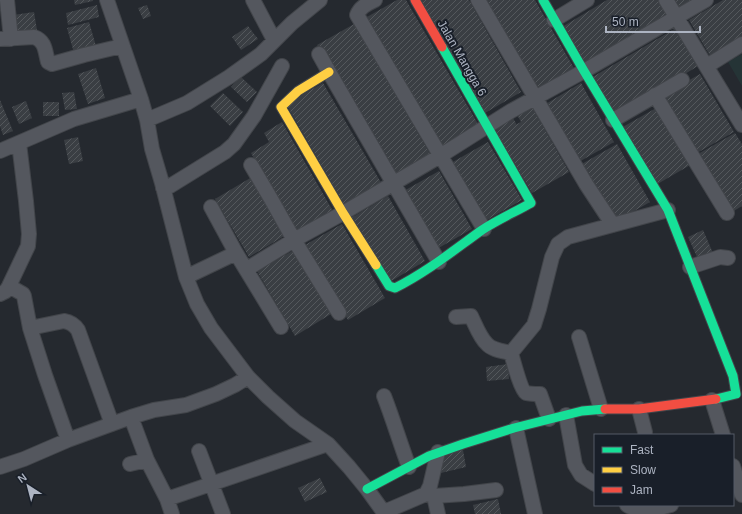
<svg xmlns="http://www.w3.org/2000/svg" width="742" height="514" font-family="Arial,sans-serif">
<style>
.park{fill:#253436}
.building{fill:url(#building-hatch)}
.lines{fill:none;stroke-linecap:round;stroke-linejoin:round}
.street-casing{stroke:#42454a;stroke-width:16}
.fast-casing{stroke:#42454a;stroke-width:11}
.slow-casing{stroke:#42454a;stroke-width:11}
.jam-casing{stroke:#42454a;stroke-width:11}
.street{stroke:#54575e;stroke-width:14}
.fast{stroke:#16e098;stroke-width:9}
.slow{stroke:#ffcf43;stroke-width:9}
.jam{stroke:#f24e42;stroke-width:9}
.labels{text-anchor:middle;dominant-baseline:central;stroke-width:4;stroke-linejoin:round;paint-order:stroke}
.street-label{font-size:12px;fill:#adb4c2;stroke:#191f29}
</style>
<defs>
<pattern id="building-hatch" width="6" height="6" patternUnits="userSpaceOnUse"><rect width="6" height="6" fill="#3a3e43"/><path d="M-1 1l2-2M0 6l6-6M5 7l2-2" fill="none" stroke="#54585c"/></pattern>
</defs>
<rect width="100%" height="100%" fill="#25292f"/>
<!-- park -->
<path class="park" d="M 742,54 L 742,86 L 728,62 Z"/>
<!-- building -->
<path class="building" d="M 74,0 L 93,0 L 93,1 L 75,5 Z
M 397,0 L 406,0 L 481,129 L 444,150 L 367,17 Z
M 419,0 L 469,0 L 521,92 L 485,113 Z
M 485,0 L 535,0 L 575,70 L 538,91 Z
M 607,0 L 660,0 L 669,14 L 585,65 L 562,27 Z
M 675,0 L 692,0 L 680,8 Z
M 723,0 L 742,0 L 742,40 L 712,59 L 689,20 Z
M 97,5 L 99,17 L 68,25 L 66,13 Z
M 147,5 L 151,16 L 143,19 L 138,8 Z
M 34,12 L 37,30 L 15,32 L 13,15 Z
M 89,22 L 96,46 L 74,53 L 67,28 Z
M 354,24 L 432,157 L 395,179 L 317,45 Z
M 248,26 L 258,39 L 241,50 L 232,37 Z
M 676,28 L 698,66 L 614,117 L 591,78 Z
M 96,68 L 105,98 L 88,104 L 78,74 Z
M 700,74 L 734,132 L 697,153 L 663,95 Z
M 241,77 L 257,92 L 247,102 L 231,87 Z
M 323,83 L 383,186 L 346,208 L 286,104 Z
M 581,83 L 614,142 L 577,163 L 544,105 Z
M 74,92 L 77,109 L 65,110 L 62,93 Z
M 223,93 L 243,112 L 230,126 L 210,106 Z
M 0,100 L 13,131 L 3,135 L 0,126 Z
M 533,100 L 539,111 L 536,114 L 569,172 L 532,193 L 491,124 L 510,113 L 517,125 L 517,124 L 521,122 L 515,111 Z
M 26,101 L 32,118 L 19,124 L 12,107 Z
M 43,102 L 59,102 L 59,116 L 43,116 Z
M 658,107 L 692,164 L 654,186 L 621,128 Z
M 282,122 L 334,213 L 297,234 L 251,153 L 269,142 L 264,133 Z
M 735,133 L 742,144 L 742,206 L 732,212 L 698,154 Z
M 78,137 L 83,161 L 69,164 L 64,140 Z
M 488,142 L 522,200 L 485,221 L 451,163 Z
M 617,144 L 650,202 L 613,223 L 580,165 Z
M 439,171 L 472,229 L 435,250 L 402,192 Z
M 252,177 L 286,235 L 249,257 L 215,199 Z
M 388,196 L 425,261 L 388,283 L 351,218 Z
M 342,224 L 385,298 L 348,320 L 305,245 Z
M 703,230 L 713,253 L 698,259 L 688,237 Z
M 294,250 L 331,314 L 295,336 L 257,271 Z
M 508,364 L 509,379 L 487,381 L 486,367 Z
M 463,450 L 466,467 L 441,473 L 437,456 Z
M 320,478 L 327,492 L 305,502 L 298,488 Z
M 498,499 L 501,514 L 475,514 L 473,505 Z"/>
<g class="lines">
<defs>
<path id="street" d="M 7,0 L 11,39
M 107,0 L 141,99 L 147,120 L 152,149 L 162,183 L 186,277 L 197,304 L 211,328 L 248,377 L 268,397 L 295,421 L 328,444 L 349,467 L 367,489 L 385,514
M 253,0 L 274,40
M 375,0 C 367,4 360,7 357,15 L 484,229
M 478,0 L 586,184 L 613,225
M 666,0 L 742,125
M 554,20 L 587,0
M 0,39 L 34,37 C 46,41 45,52 48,62 L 52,64 L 84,55 L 122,46
M 319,54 L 329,72 L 439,262
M 707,66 L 742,44
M 655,95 L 727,213
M 147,120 L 187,103 L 229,77 L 261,54 L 292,23 L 320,0
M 613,120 L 682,80
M 0,151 L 74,119 L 141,99
M 251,165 L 271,199 L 294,240 L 339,313
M 163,188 L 170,186 L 225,152 L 234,144 L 254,116 L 282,66
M 211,207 L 236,253 L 281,327
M 690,267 L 720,257 L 728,258
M 247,269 L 294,240 L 343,213 L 440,156 L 511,111 L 584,71 L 706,0
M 186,277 L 236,253
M 9,286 L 23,294 L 24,296 L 30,328 L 45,375 L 68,440
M 0,294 L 6,291 L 9,286 L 28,246 L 29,234 L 26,201 L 19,143
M 456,317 L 471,316 C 475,324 480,338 487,344 C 492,350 503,351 511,353 C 513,360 521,390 526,393 C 530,394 536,394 540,394 L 549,419
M 30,328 L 64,321 C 70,322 74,324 78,330 L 112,424
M 579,337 L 601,409
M 511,353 L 534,325 L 539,309 L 552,257 L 558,244 L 568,237 L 668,210
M 384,396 C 393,419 400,443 409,467
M 712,400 L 723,435
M 639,409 L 645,432
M 566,415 L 575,465 L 581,475 L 595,484
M 131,417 L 147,460 L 167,499 L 172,514
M 516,428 L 535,514
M 199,451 L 223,514
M 438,452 L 430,486 L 426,494 L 434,496 L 438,514
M 130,464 L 147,460
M 733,466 L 742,495
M 0,467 L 24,459 L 68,440 L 131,417 L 154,410 L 186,405 L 216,394 L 235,385 L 248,377
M 434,496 L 464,494 L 496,490
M 167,499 L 328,444
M 627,505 C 641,514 656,509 671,505
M 384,512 L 426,494"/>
<path id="fast" d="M 543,0 L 584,71 L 668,210 L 733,376 L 736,394 L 716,399
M 376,265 L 389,286 L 395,288 C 427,272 454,250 482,230 C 497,220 515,212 531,203 L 442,47
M 367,489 L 429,456 L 463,444 L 514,428 L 582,411 L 605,409"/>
<path id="slow" d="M 329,72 L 298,91 L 281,107 L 343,213 L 376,265"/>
<path id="jam" d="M 415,0 L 442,47
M 605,409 L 639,409 L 716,399"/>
</defs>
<!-- street casing -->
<use href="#street" class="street-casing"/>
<!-- fast casing -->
<use href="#fast" class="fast-casing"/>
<!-- slow casing -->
<use href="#slow" class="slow-casing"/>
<!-- jam casing -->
<use href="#jam" class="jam-casing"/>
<!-- street -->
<use href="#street" class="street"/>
<!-- fast -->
<use href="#fast" class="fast"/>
<!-- slow -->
<use href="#slow" class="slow"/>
<!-- jam -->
<use href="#jam" class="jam"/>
</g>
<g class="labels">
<!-- street labels -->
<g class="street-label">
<text transform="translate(462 58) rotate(60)">Jalan Mangga 6</text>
</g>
</g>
<!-- legend -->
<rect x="594" y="434" width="140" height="72" fill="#191f29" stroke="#545b66"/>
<rect x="602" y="447" width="20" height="6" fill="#16e098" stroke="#545b66"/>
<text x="630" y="454" font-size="12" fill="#adb4c2">Fast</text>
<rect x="602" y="467" width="20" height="6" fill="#ffcf43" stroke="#545b66"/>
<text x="630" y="474" font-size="12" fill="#adb4c2">Slow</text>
<rect x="602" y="487" width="20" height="6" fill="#f24e42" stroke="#545b66"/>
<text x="630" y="494" font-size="12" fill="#adb4c2">Jam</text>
<!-- north arrow -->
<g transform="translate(28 486) rotate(324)" stroke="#191f29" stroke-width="3" paint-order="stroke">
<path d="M0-3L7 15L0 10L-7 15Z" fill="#adb4c2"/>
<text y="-6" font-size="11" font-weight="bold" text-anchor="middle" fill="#adb4c2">N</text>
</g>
<!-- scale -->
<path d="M606 26v6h94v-6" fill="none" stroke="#adb4c2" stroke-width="2"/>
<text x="612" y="26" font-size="12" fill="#adb4c2" stroke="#191f29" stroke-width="3" paint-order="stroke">50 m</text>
</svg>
